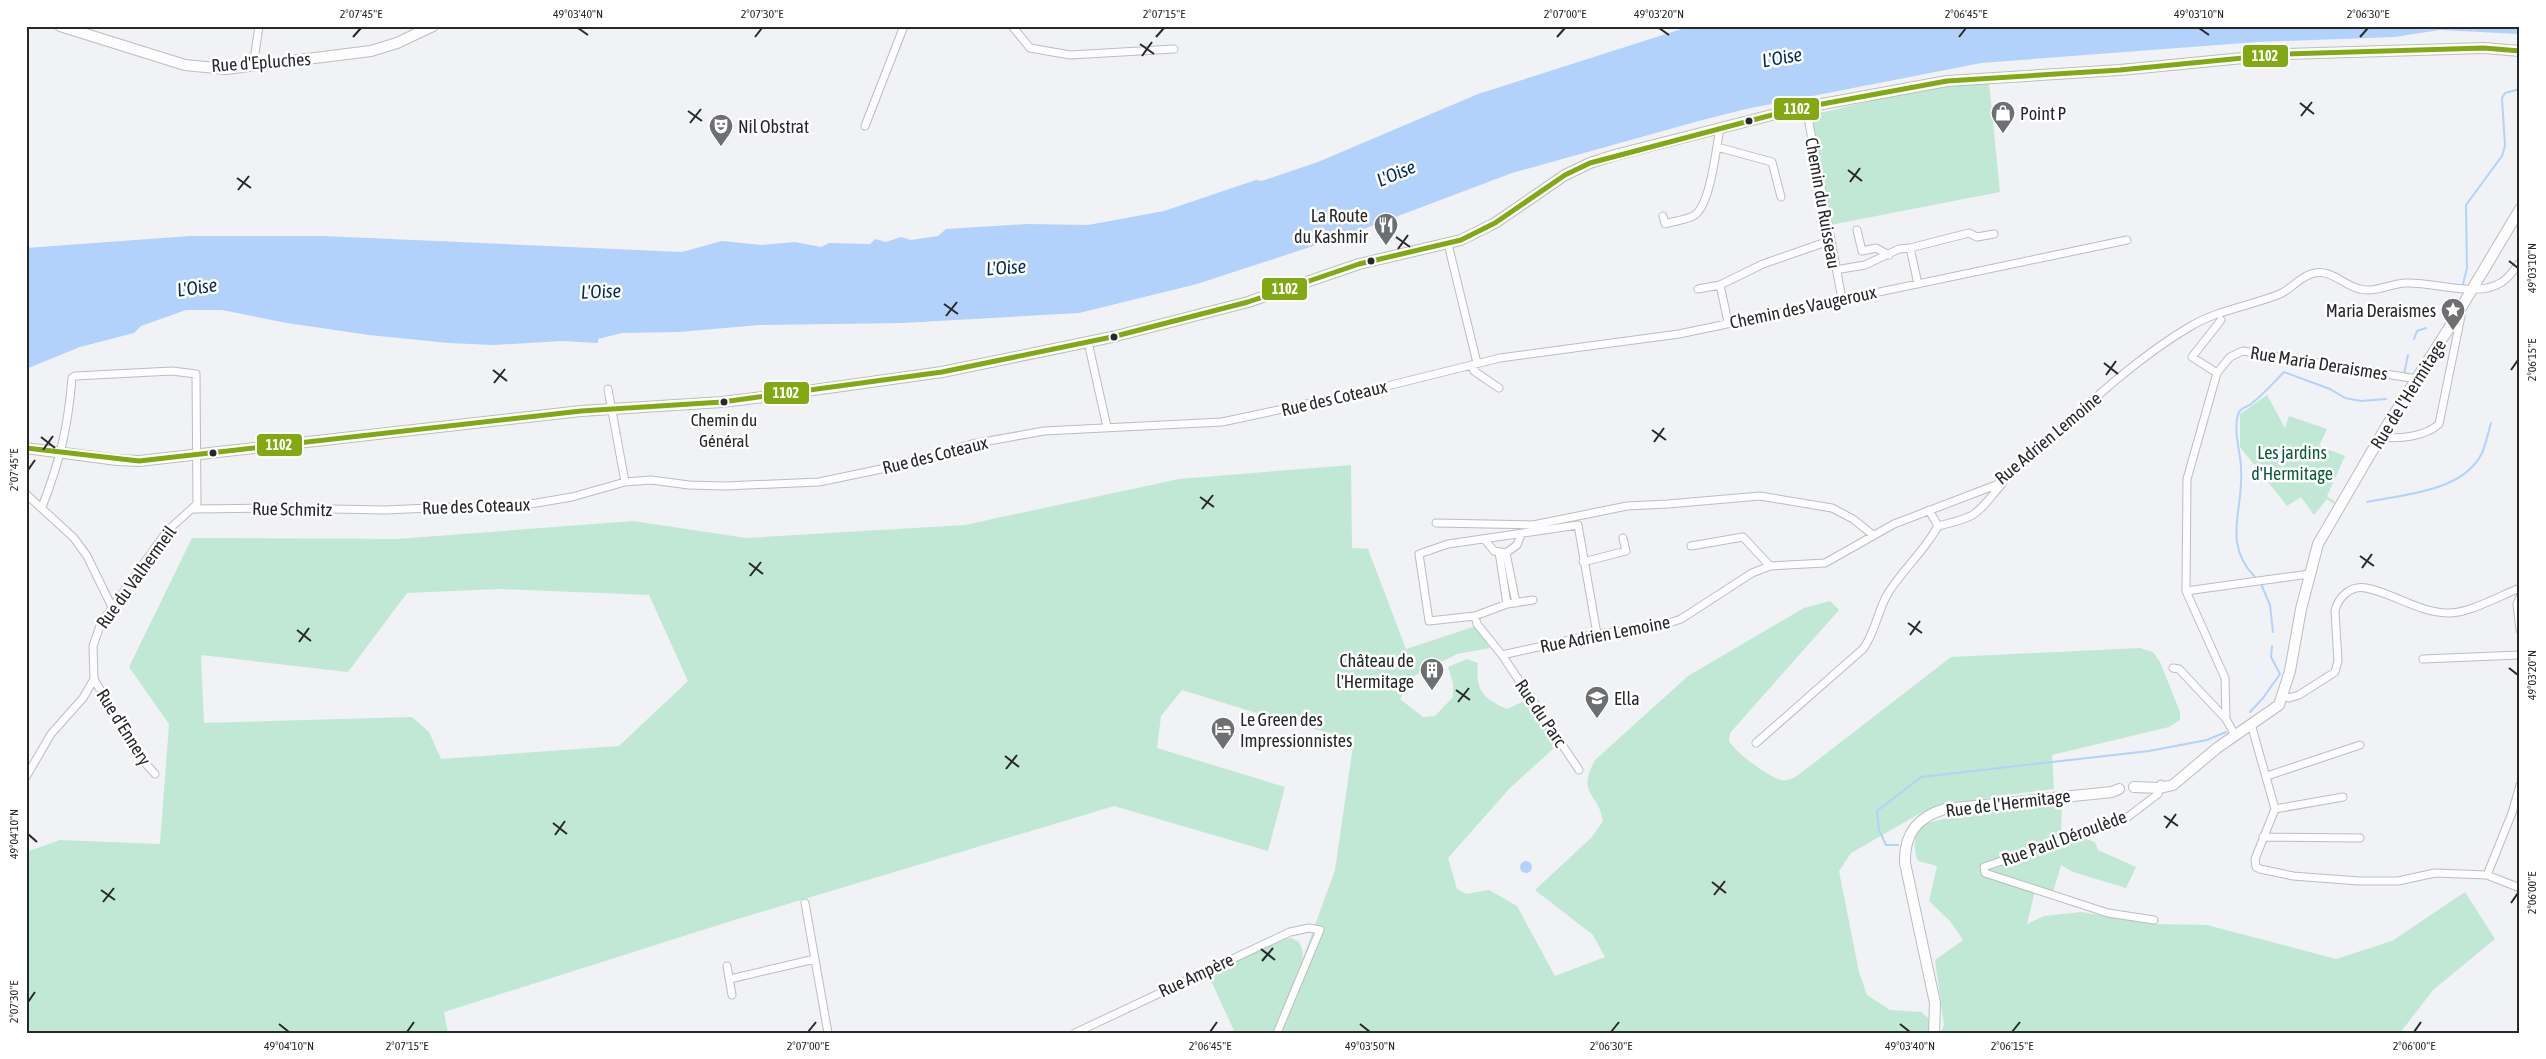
<svg xmlns="http://www.w3.org/2000/svg" width="2546" height="1059" font-family="'Asap Condensed',sans-serif">
<style>
.green{fill:#c0e8d5;fill-rule:evenodd}
.water{fill:#b2d2fb}
.lines{fill:none;stroke-linecap:round;stroke-linejoin:round}
.stream{stroke:#b2d2fb;stroke-width:2}
.street-casing{stroke:#bcbdc0;stroke-width:9}
.secondary-casing{stroke:#bcbdc0;stroke-width:12}
.street{stroke:#fdfdfe;stroke-width:7}
.secondary{stroke:#fdfdfe;stroke-width:10}
.bus-1-casing{stroke:#fff;stroke-width:9}
.bus-1{stroke:#82a911;stroke-width:5}
.ticks{fill:none;stroke:#27282a;stroke-width:2}
.bus-dot{fill:#27282a;stroke:#fff;stroke-width:2}
.labels{text-anchor:middle;dominant-baseline:central;stroke-width:5;stroke-linejoin:round;paint-order:stroke}
.bus-label{font-size:17px;fill:#27282a;stroke:#fff}
.street-label{font-size:18px;fill:#27282a;stroke:#fff}
.poi-label{font-size:18px;fill:#27282a;stroke:#fff;text-anchor:start}
.park-label{font-size:18px;fill:#095b3c;stroke:#fff}
.water-label{font-size:19px;font-style:italic;fill:#032b56;stroke:#fff}
.line-badge{stroke:#fff;stroke-width:2}
.badge-label{font-size:14px;text-anchor:middle;font-weight:bold;fill:#fff}
.neatline{fill:none;stroke:#27282a;stroke-width:2}
.ticks-label{font-size:12px;text-anchor:middle;fill:#27282a}
</style>
<rect width="100%" height="100%" fill="#f0f2f5"/>
<!-- green -->
<path class="green" d="M 1989,82 L 2000,192 L 1830,225 L 1811,115 C 1869,102 1929,84 1989,82 Z
M 2267,395 L 2285,428 L 2289,416 L 2327,429 L 2319,446 L 2345,456 L 2327,496 L 2335,502 L 2334,504 L 2327,499 L 2314,515 L 2301,497 L 2287,506 L 2240,447 L 2240,414 Z
M 1351,465 L 1352,548 L 1368,549 L 1406,649 L 1476,626 L 1490,648 L 1457,654 L 1414,676 L 1400,699 L 1423,717 L 1435,716 L 1453,697 L 1453,683 L 1448,667 L 1467,659 L 1478,663 C 1475,690 1483,699 1507,709 L 1524,701 L 1561,738 L 1554,748 L 1509,789 L 1448,858 L 1457,889 L 1466,894 L 1489,890 L 1517,906 L 1555,976 L 1605,957 L 1593,935 L 1535,890 L 1592,837 L 1603,821 C 1599,793 1576,795 1595,760 L 1688,676 L 1804,608 L 1830,601 L 1839,610 L 1730,733 L 1729,741 C 1735,752 1765,774 1778,779 C 1785,782 1791,779 1797,776 L 1951,657 L 2140,648 L 2153,652 L 2160,662 L 2180,712 L 2180,720 L 2169,727 L 2052,755 L 2054,789 L 1998,796 L 1924,811 L 1851,853 L 1839,871 L 1859,972 L 1867,995 L 1890,1010 L 1921,1012 L 1932,1021 L 1927,1033 L 1235,1033 L 1208,974 L 1284,939 L 1291,938 L 1299,942 L 1303,952 L 1302,961 L 1335,870 L 1354,739 L 1286,722 L 1182,690 L 1161,716 L 1157,748 L 1285,787 L 1268,851 L 1114,806 L 731,921 L 444,1012 L 448,1033 L 26,1033 L 26,852 L 60,840 L 160,844 L 169,724 L 129,667 L 192,538 L 397,539 L 633,521 L 746,538 L 965,525 L 1179,479 ZM 499,589 L 649,595 L 688,681 L 619,746 L 441,759 L 429,732 L 412,717 L 204,723 L 201,655 L 348,672 L 407,593 Z
M 2062,804 L 2061,835 L 2063,842 L 2082,838 L 2095,842 L 2098,850 L 2136,867 L 2126,888 L 2073,872 L 2061,865 L 2053,892 L 2036,887 L 2027,924 L 2044,916 L 2081,912 L 2154,924 L 2207,925 L 2336,959 L 2392,941 L 2465,892 L 2495,939 L 2433,990 L 2400,1033 L 1941,1033 L 1944,1025 L 1935,960 L 1963,940 L 1950,921 L 1929,901 L 1937,866 L 1918,861 C 1913,850 1914,836 1919,825 L 1972,812 Z"/>
<!-- water -->
<path class="water" d="M 1691,26 L 2520,26 L 2520,34 L 2440,30 L 2394,37 L 2257,42 L 1981,63 L 1746,109 L 1695,122 L 1512,173 L 1353,233 L 1197,284 L 1079,313 L 903,323 L 759,325 L 679,332 L 622,333 L 598,339 L 598,343 L 562,341 L 493,345 L 448,343 L 369,335 L 287,323 L 222,310 L 186,310 L 141,326 L 134,333 L 80,347 L 26,369 L 26,248 L 190,236 L 323,236 L 682,252 L 722,241 L 761,245 L 795,242 L 821,247 L 829,243 L 870,244 L 875,239 L 886,242 L 901,237 L 911,240 L 938,236 L 946,229 L 1028,224 L 1088,225 L 1164,211 L 1256,180 L 1262,181 L 1318,162 L 1478,94 Z
M1520 867a6 6 0 1 1 12 0a6 6 0 1 1-12 0Z"/>
<g class="lines">
<!-- stream -->
<path class="stream" d="M 2463,284 L 2467,268 L 2466,205 L 2502,156 L 2505,146 L 2502,98 L 2505,93 L 2520,89
M 2414,339 L 2417,331 L 2426,328
M 2404,374 L 2408,355
M 2367,502 C 2404,494 2463,492 2482,453 C 2486,444 2488,433 2491,423
M 2256,578 C 2221,543 2244,511 2241,469 C 2241,452 2232,429 2239,412 C 2241,408 2247,407 2251,404 C 2263,395 2273,383 2284,372 L 2330,389 L 2345,398 L 2361,401 L 2386,399
M 2261,584 L 2270,605 L 2273,632
M 2250,712 L 2263,698 L 2280,674 L 2271,657 L 2272,646
M 1898,845 L 1886,845 L 1879,830 L 1877,811 L 1921,777 L 2149,751 L 2207,740 L 2226,732"/>
<defs>
<path id="street" d="M 1012,26 L 1030,48 L 1070,55 L 1174,49
M 253,67 L 259,26
M 1806,107 L 1842,299
M 865,126 L 904,26
M 1717,147 L 1772,162 L 1781,197
M 1663,216 L 1665,224 C 1674,221 1687,220 1695,215 C 1711,203 1716,148 1720,128
M 1857,230 L 1862,251 L 1876,248 L 1889,255
M 1448,244 L 1477,363
M 1841,269 L 1865,265 L 1899,249 L 1910,248
M 1918,284 L 1910,248 L 1969,233 L 1977,237 L 1994,234
M 1698,289 L 1720,285
M 1728,322 L 1720,285 L 1763,264 L 1829,241
M 1088,342 L 1107,427
M 1471,365 L 1474,371 L 1499,388
M 2217,373 L 2192,357 L 2221,320
M 608,389 L 625,482
M 2381,437 C 2399,439 2425,437 2439,424 L 2461,316 L 2458,314
M 26,494 L 74,538 L 87,556 L 112,607
M 194,509 L 281,508 L 385,510 L 476,506 L 507,508 L 572,497 L 625,482 L 651,480 L 689,485 L 725,486 L 819,482 L 891,467 L 972,444 L 1044,431 L 1222,422 L 1367,391 L 1500,358 L 1679,334 L 2127,240
M 1929,510 L 1938,526
M 1436,523 L 1533,525 L 1627,506 L 1668,504 L 1760,496 L 1832,508 L 1853,519 L 1873,535
M 1938,526 C 1980,516 1975,515 2002,484
M 1485,540 L 1494,551 L 1506,553 L 1517,545 L 1521,535
M 1691,546 L 1743,537 L 1770,566
M 1499,552 L 1507,604
M 1506,553 L 1516,603
M 1583,562 L 1626,551 L 1623,538
M 2186,591 L 2309,574
M 2520,597 L 2517,604 L 2520,630
M 1475,616 L 1507,604 L 1533,600
M 1502,655 L 1597,634 L 1657,627 L 1681,619 L 1752,573 L 1770,566 L 1825,563 L 1894,524 L 1996,485 L 2007,478 C 2066,426 2123,366 2191,326 C 2218,310 2250,306 2280,294 C 2291,289 2299,278 2311,274 C 2330,267 2344,286 2360,289 C 2375,293 2390,284 2405,283 C 2433,281 2477,299 2502,282 C 2509,278 2514,269 2520,263
M 2423,659 L 2520,655
M 2173,668 L 2179,669 L 2226,719
M 94,679 L 136,753 L 155,774
M 2282,695 L 2289,698 L 2299,695 L 2335,672 L 2338,661 L 2335,611 C 2338,597 2351,585 2366,588 C 2393,593 2418,612 2447,613 C 2468,614 2499,596 2520,588
M 2251,724 L 2275,809 L 2255,859 L 2256,867 L 2260,869 L 2293,876 L 2359,881 L 2398,881 L 2435,873 L 2487,875 L 2520,888
M 2235,735 L 2226,719 L 2225,678 L 2186,591 L 2187,479 L 2217,373 L 2230,357 L 2243,351 L 2417,379
M 1756,743 L 1863,649 C 1875,633 1877,613 1887,595 C 1901,571 1924,552 1938,526
M 1579,770 L 1502,655 L 1477,624 L 1475,616 L 1429,621 L 1419,554 L 1448,544 L 1578,525 L 1597,634
M 2267,776 L 2360,745
M 26,777 L 51,734 L 83,698 L 94,679 L 93,646 L 101,623 L 167,531 L 197,504 L 196,374 L 172,371 L 75,376 L 72,378 C 68,427 60,461 42,507
M 2275,809 L 2343,797
M 2263,837 L 2360,838
M 2487,875 L 2512,813 L 2520,785
M 805,903 L 828,1033
M 2154,920 L 2108,913 L 1985,873 L 1984,867 L 2125,819 L 2158,794 L 2161,784
M 727,966 L 732,995
M 730,979 L 815,959
M 1075,1033 L 1290,932 L 1309,928 L 1320,930 L 1277,1033"/>
<path id="secondary" d="M 60,26 L 185,65 L 226,69 L 371,51 L 397,43 L 433,26
M 26,448 L 117,460 L 139,461 L 581,411 L 722,402 L 771,396 L 942,372 L 1112,337 L 1248,302 L 1359,264 L 1461,240 L 1495,223 L 1565,175 L 1590,163 L 1615,155 L 1795,109 L 1947,81 L 2120,70 L 2284,54 L 2484,48 L 2520,51
M 2134,787 L 2160,788 L 2173,785 L 2217,748 L 2279,705 L 2290,671 L 2301,609 L 2318,544 L 2386,427 L 2449,328 L 2520,209
M 1934,1033 L 1935,1003 L 1905,863 C 1904,834 1917,817 1945,809 L 2112,792 L 2119,789"/>
</defs>
<!-- street casing -->
<use href="#street" class="street-casing"/>
<!-- secondary casing -->
<use href="#secondary" class="secondary-casing"/>
<!-- street -->
<use href="#street" class="street"/>
<!-- secondary -->
<use href="#secondary" class="secondary"/>
<defs>
<path id="bus-1" d="M 26,448 L 139,461 L 581,411 L 722,402 L 942,372 L 1112,337 L 1248,302 L 1359,264 L 1461,240 L 1495,223 L 1565,175 L 1590,163 L 1795,109 L 1947,81 L 2120,70 L 2284,54 L 2484,48 L 2520,51"/>
</defs>
<!-- bus-1 casing -->
<use href="#bus-1" class="bus-1-casing"/>
<!-- bus-1 -->
<use href="#bus-1" class="bus-1"/>
</g>
<!-- ticks -->
<path class="ticks" d="M 578,28 L 588,35M 1659,28 L 1669,35M 2199,28 L 2209,35M 353,37 L 361,28M 755,37 L 762,28M 1156,37 L 1164,28M 1557,37 L 1565,28M 1959,37 L 1966,28M 2360,37 L 2368,28M 1140,44 L 1154,54M 1142,56 L 1152,42M 2300,103 L 2314,114M 688,111 L 702,121M 2301,116 L 2312,102M 690,123 L 701,109M 1848,170 L 1862,181M 237,178 L 251,188M 1850,182 L 1860,168M 238,190 L 249,176M 1396,237 L 1410,247M 1398,249 L 1408,235M 2509,261 L 2518,268M 944,304 L 958,314M 946,316 L 957,302M 2104,363 L 2118,374M 493,370 L 507,381M 2511,370 L 2518,360M 2106,375 L 2116,361M 494,383 L 505,369M 1652,430 L 1666,440M 41,437 L 55,448M 1654,442 L 1664,428M 43,450 L 53,436M 28,470 L 35,460M 1200,497 L 1214,507M 1202,509 L 1213,495M 2360,556 L 2374,566M 749,563 L 763,574M 2362,568 L 2372,554M 750,576 L 761,562M 1908,623 L 1922,633M 297,630 L 311,641M 1910,635 L 1920,621M 299,642 L 309,628M 2509,668 L 2518,675M 1456,690 L 1470,700M 1458,702 L 1469,688M 1005,756 L 1019,767M 1006,769 L 1017,755M 2164,816 L 2178,826M 553,823 L 567,834M 2166,828 L 2176,814M 28,834 L 37,842M 555,835 L 565,821M 1712,882 L 1726,893M 101,890 L 115,900M 1714,895 L 1725,881M 103,902 L 114,888M 2511,903 L 2518,893M 1261,949 L 1275,960M 1262,961 L 1273,948M 28,1002 L 35,992M 279,1024 L 289,1032M 1360,1024 L 1370,1032M 1900,1024 L 1910,1032M 407,1032 L 414,1022M 808,1032 L 816,1022M 1210,1032 L 1217,1022M 1611,1032 L 1619,1022M 2012,1032 L 2020,1022M 2414,1032 L 2421,1022"/>
<!-- icons -->
<defs>
<symbol id="shop-pin" viewBox="-11 -11 22 30"><path d="M0 17L-7.5 6A9.5 9.5 0 1 1 7.5 6Z" fill="#6d6f71" stroke="#fff"/><path d="M-5-2.5h2.3a2.7 3.5 0 0 1 5.4 0H5L5.5 6h-11ZM-1.5-2.5h3a1.5 2.3 0 0 0-3 0Z" fill="#fff"/></symbol>
<symbol id="theatre-pin" viewBox="-11 -11 22 30"><path d="M0 17L-7.5 6A9.5 9.5 0 1 1 7.5 6Z" fill="#6d6f71" stroke="#fff"/><path d="M-5-5.5Q0-4 5-5.5V0Q5 5 0 6Q-5 5-5 0ZM-3.3-2.5H-1v1.5H-3.3ZM1-2.5H3.3v1.5H1ZM-2.8 1Q0 5.5 2.8 1Z" fill="#fff"/></symbol>
<symbol id="restaurant-pin" viewBox="-11 -11 22 30"><path d="M0 17L-7.5 6A9.5 9.5 0 1 1 7.5 6Z" fill="#6d6f71" stroke="#fff"/><path d="M-5-6h1v4h1v-4h1v4h1v-4h1v5L-1.5 .5V6h-2V.5L-5-1ZM5-6V6H3V1.5H1.5Q1.5-4 5-6Z" fill="#fff"/></symbol>
<symbol id="sight-pin" viewBox="-11 -11 22 30"><path d="M0 17L-7.5 6A9.5 9.5 0 1 1 7.5 6Z" fill="#6d6f71" stroke="#fff"/><path d="M0-6L1.8-2.2L6-1.7L2.9 1.2L3.7 5.4L0 3.3L-3.7 5.4L-2.9 1.2L-6-1.7L-1.8-2.2Z" fill="#fff"/></symbol>
<symbol id="building-pin" viewBox="-11 -11 22 30"><path d="M0 17L-7.5 6A9.5 9.5 0 1 1 7.5 6Z" fill="#6d6f71" stroke="#fff"/><path d="M-4-6H4V6H1V3H-1V6H-4ZM-2.5-4.3h1.7v1.8h-1.7ZM.8-4.3h1.7v1.8H.8ZM-2.5-1h1.7V.8h-1.7ZM.8-1h1.7V.8H.8Z" fill="#fff"/></symbol>
<symbol id="school-pin" viewBox="-11 -11 22 30"><path d="M0 17L-7.5 6A9.5 9.5 0 1 1 7.5 6Z" fill="#6d6f71" stroke="#fff"/><path d="M0-5L7-2L0 1L-7-2ZM-4 1L0 2.5L4 1V4Q0 6-4 4Z" fill="#fff"/></symbol>
<symbol id="hotel-pin" viewBox="-11 -11 22 30"><path d="M0 17L-7.5 6A9.5 9.5 0 1 1 7.5 6Z" fill="#6d6f71" stroke="#fff"/><path d="M-6-4.5h1.5V1H6V5H4.5V3h-9V5H-6ZM-4 0a1.8 1.8 0 1 1 3.6 0ZM.5 0V-2.5h3Q6-2.5 6 0Z" fill="#fff"/></symbol>
</defs>
<g fill-rule="evenodd">
<use href="#shop-pin" x="1989" y="99" width="28" height="38"/>
<use href="#theatre-pin" x="707" y="112" width="28" height="38"/>
<use href="#restaurant-pin" x="1372" y="211" width="28" height="38"/>
<use href="#sight-pin" x="2439" y="296" width="28" height="38"/>
<use href="#building-pin" x="1418" y="656" width="28" height="38"/>
<use href="#school-pin" x="1583" y="684" width="28" height="38"/>
<use href="#hotel-pin" x="1209" y="715" width="28" height="38"/>
</g>
<!-- markers -->
<g class="bus-dot">
<circle cx="1749" cy="121" r="4.5"/>
<circle cx="1371" cy="261" r="4.5"/>
<circle cx="1114" cy="337" r="4.5"/>
<circle cx="724" cy="402" r="4.5"/>
<circle cx="213" cy="453" r="4.5"/>
</g>
<g class="labels">
<!-- bus labels -->
<g class="bus-label">
<text x="724" y="420">Chemin du<tspan x="724" dy="21">Général</tspan></text>
</g>
<!-- street labels -->
<g class="street-label">
<text transform="translate(261 62) rotate(-4)">Rue d'Epluches</text>
<text transform="translate(1823 203) rotate(80)">Chemin du Ruisseau</text>
<text transform="translate(1803 307) rotate(-12)">Chemin des Vaugeroux</text>
<text transform="translate(2319 363) rotate(9)">Rue Maria Deraismes</text>
<text transform="translate(2408 394) rotate(-58)">Rue de l'Hermitage</text>
<text transform="translate(1334 398) rotate(-13)">Rue des Coteaux</text>
<text transform="translate(2048 438) rotate(-40)">Rue Adrien Lemoine</text>
<text transform="translate(935 455) rotate(-14)">Rue des Coteaux</text>
<text transform="translate(476 506) rotate(-2)">Rue des Coteaux</text>
<text transform="translate(292 509) rotate(1)">Rue Schmitz</text>
<text transform="translate(136 577) rotate(-54)">Rue du Valhermeil</text>
<text transform="translate(1605 634) rotate(-11)">Rue Adrien Lemoine</text>
<text transform="translate(1541 713) rotate(56)">Rue du Parc</text>
<text transform="translate(124 727) rotate(58)">Rue d'Ennery</text>
<text transform="translate(2008 803) rotate(-7)">Rue de l'Hermitage</text>
<text transform="translate(2064 838) rotate(-20)">Rue Paul Déroulède</text>
<text transform="translate(1196 975) rotate(-25)">Rue Ampère</text>
</g>
<!-- poi labels -->
<g class="poi-label">
<text x="2020" y="113">Point P</text>
<text x="738" y="126">Nil Obstrat</text>
<text x="1368" y="215" text-anchor="end">La Route<tspan x="1368" dy="21">du Kashmir</tspan></text>
<text x="2436" y="310" text-anchor="end">Maria Deraismes</text>
<text x="1414" y="660" text-anchor="end">Château de<tspan x="1414" dy="21">l'Hermitage</tspan></text>
<text x="1614" y="698">Ella</text>
<text x="1240" y="719">Le Green des<tspan x="1240" dy="21">Impressionnistes</tspan></text>
</g>
<!-- park labels -->
<g class="park-label">
<text x="2292" y="452">Les jardins<tspan x="2292" dy="21">d'Hermitage</tspan></text>
</g>
<!-- water labels -->
<g class="water-label">
<text transform="translate(1782 57) rotate(-10)">L'Oise</text>
<text transform="translate(1396 173) rotate(-23)">L'Oise</text>
<text transform="translate(1006 267) rotate(-4)">L'Oise</text>
<text transform="translate(197 287) rotate(-8)">L'Oise</text>
<text transform="translate(601 291) rotate(-2)">L'Oise</text>
</g>
</g>
<g class="line-badge">
<rect x="2242" y="44" width="47" height="24" rx="5" fill="#82a911"/>
<rect x="1773" y="97" width="47" height="24" rx="5" fill="#82a911"/>
<rect x="1261" y="277" width="47" height="24" rx="5" fill="#82a911"/>
<rect x="763" y="381" width="47" height="24" rx="5" fill="#82a911"/>
<rect x="256" y="433" width="47" height="24" rx="5" fill="#82a911"/>
</g>
<g class="badge-label">
<text x="2265" y="61">1102</text>
<text x="1797" y="114">1102</text>
<text x="1285" y="294">1102</text>
<text x="786" y="398">1102</text>
<text x="279" y="450">1102</text>
</g>
<!-- border -->
<rect width="2546" height="1059" fill="none" stroke="#ffffff" stroke-width="55"/>
<rect x="28" y="28" width="2490" height="1004" class="neatline"/>
<g class="ticks-label">
<text x="361" y="18">2°07'45"E</text>
<text x="578" y="18">49°03'40"N</text>
<text x="762" y="18">2°07'30"E</text>
<text x="1164" y="18">2°07'15"E</text>
<text x="1565" y="18">2°07'00"E</text>
<text x="1659" y="18">49°03'20"N</text>
<text x="1966" y="18">2°06'45"E</text>
<text x="2199" y="18">49°03'10"N</text>
<text x="2368" y="18">2°06'30"E</text>
<text transform="translate(2532 268) rotate(-90)" y="4">49°03'10"N</text>
<text transform="translate(2532 360) rotate(-90)" y="4">2°06'15"E</text>
<text transform="translate(14 470) rotate(-90)" y="4">2°07'45"E</text>
<text transform="translate(2532 675) rotate(-90)" y="4">49°03'20"N</text>
<text transform="translate(14 834) rotate(-90)" y="4">49°04'10"N</text>
<text transform="translate(2532 893) rotate(-90)" y="4">2°06'00"E</text>
<text transform="translate(14 1002) rotate(-90)" y="4">2°07'30"E</text>
<text x="289" y="1050">49°04'10"N</text>
<text x="407" y="1050">2°07'15"E</text>
<text x="808" y="1050">2°07'00"E</text>
<text x="1210" y="1050">2°06'45"E</text>
<text x="1370" y="1050">49°03'50"N</text>
<text x="1611" y="1050">2°06'30"E</text>
<text x="1910" y="1050">49°03'40"N</text>
<text x="2012" y="1050">2°06'15"E</text>
<text x="2414" y="1050">2°06'00"E</text>
</g>
</svg>
